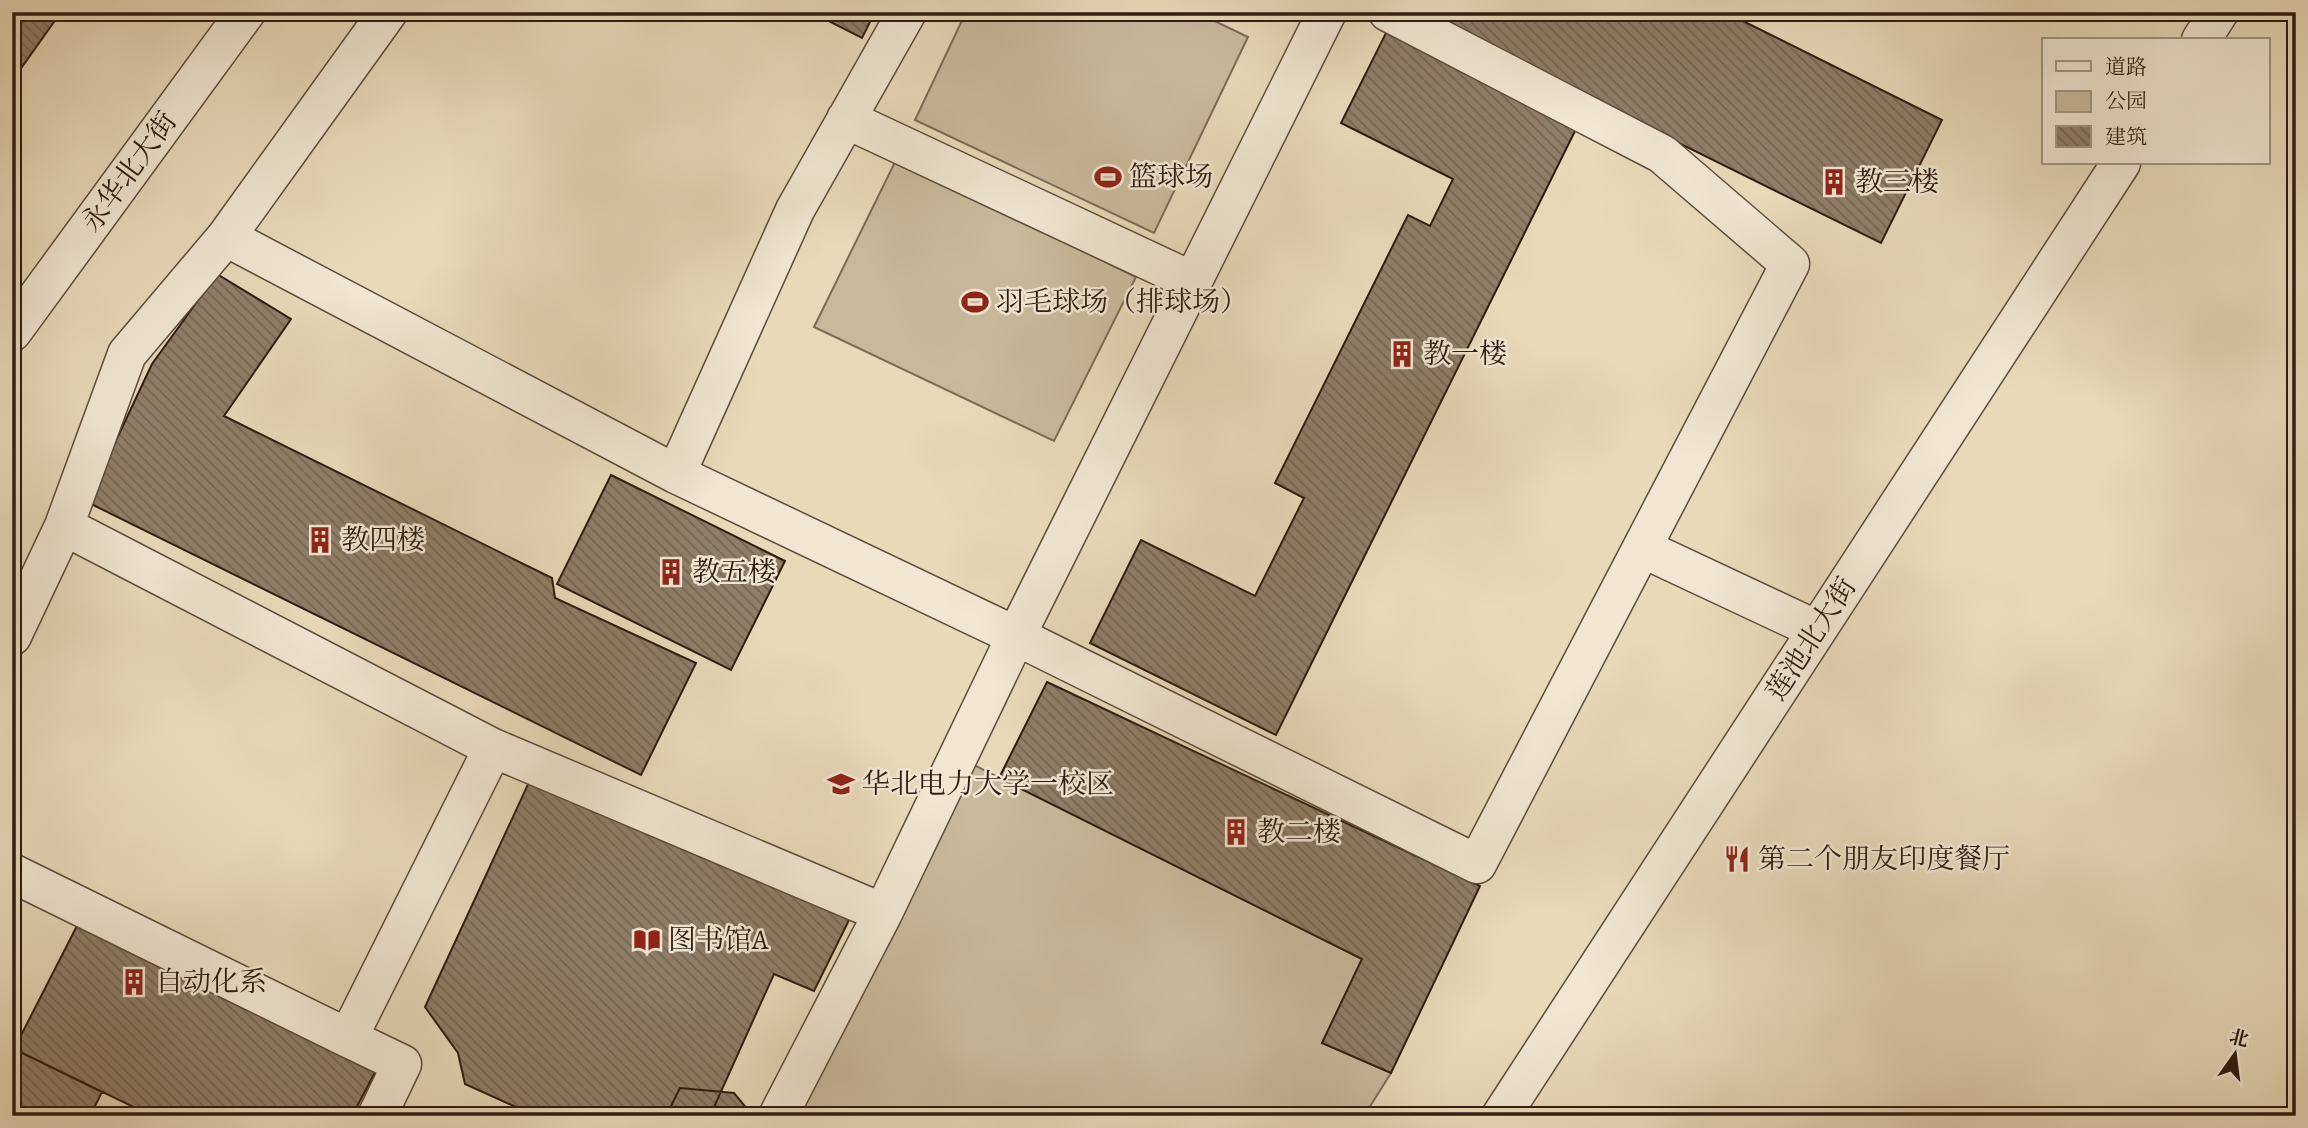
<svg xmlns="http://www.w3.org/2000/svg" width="2308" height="1128" font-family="Alegreya,'Noto Serif SC',serif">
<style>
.green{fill:#c9b99c;stroke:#7c6a56;stroke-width:2}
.building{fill:url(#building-back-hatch);stroke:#2f1c11;stroke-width:2}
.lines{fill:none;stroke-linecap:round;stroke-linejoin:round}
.minor-casing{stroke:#5d4b3b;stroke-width:41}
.minor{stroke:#f0e6d2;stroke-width:38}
.labels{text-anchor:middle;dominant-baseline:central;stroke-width:5;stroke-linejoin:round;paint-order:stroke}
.street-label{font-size:28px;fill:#2f1c11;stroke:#f0e6d2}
.poi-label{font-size:28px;fill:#2f1c11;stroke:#f0e6d2;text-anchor:start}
</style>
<defs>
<pattern id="building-back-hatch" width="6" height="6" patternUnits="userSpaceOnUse" patternTransform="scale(1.75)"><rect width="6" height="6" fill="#8f7e68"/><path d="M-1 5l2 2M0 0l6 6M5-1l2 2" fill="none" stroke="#756654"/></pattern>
</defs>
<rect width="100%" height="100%" fill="#e8d9b9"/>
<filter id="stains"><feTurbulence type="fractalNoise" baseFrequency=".00286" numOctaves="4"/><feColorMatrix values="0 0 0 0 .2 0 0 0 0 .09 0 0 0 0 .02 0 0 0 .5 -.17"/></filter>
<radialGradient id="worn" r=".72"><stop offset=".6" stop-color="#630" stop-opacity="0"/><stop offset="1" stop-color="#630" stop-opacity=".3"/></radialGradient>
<!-- green -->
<path class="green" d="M 966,12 L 1196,12 L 1248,37 L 1154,233 L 915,120 Z
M 896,160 L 1136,277 L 1054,441 L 814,327 Z
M 956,756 L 1362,959 L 1322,1043 L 1391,1073 L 1364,1116 L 772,1116 Z"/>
<!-- building -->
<path class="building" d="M 12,12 L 61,12 L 12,81 Z
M 811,12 L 875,12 L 862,38 Z
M 1414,12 L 1725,12 L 1942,120 L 1881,243 Z
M 1390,25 L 1581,119 L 1276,735 L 1090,643 L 1141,540 L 1255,596 L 1304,498 L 1275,483 L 1408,215 L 1430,226 L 1453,179 L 1341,123 Z
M 217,274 L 291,319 L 224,416 L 552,578 L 555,598 L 696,663 L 641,775 L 87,502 L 152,364 Z
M 611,475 L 785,561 L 731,670 L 557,584 Z
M 1047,682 L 1480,886 L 1391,1073 L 1322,1043 L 1362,959 L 999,778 Z
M 536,767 L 856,906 L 814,991 L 774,974 L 710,1116 L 536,1116 L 465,1084 L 458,1053 L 425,1007 Z
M 83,914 L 381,1061 L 352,1116 L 152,1116 L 14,1049 Z
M 12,1048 L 102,1092 L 90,1116 L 12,1116 Z
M 680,1088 L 734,1093 L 753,1116 L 666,1116 Z"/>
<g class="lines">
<defs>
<path id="minor" d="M 1327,12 L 1016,636 L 1477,864 L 1790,264 L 1662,154 L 1388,12
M 2201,40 L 2219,12
M 846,119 L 1192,281
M 226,237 L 676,474 L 795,210 L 907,12
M 12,332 L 246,12
M 64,526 L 127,354 L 226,237 L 388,12
M 1642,548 L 1817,630
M 12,636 L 64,526 L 493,748 L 348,1038 L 12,873
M 493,748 L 883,913 L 1016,636 L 676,474
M 348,1038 L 402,1064 L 377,1116
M 778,1116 L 883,913
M 1501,1116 L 2121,163"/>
</defs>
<!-- minor casing -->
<use href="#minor" class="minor-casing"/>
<!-- minor -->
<use href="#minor" class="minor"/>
</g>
<!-- icons -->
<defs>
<symbol id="stadium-bare" viewBox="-9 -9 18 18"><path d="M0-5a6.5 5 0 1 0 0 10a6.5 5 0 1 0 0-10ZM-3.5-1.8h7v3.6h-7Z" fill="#8f2418" stroke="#f0e6d2" stroke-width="2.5" paint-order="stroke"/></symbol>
<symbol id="building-bare" viewBox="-9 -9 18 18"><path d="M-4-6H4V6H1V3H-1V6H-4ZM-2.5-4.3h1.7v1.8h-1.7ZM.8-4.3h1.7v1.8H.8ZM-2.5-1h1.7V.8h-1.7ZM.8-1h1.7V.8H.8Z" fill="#8f2418" stroke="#f0e6d2" stroke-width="2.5" paint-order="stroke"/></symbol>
<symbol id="university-bare" viewBox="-9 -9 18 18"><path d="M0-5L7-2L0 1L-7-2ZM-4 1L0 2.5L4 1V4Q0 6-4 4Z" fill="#8f2418" stroke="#f0e6d2" stroke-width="2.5" paint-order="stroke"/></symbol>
<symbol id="restaurant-bare" viewBox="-9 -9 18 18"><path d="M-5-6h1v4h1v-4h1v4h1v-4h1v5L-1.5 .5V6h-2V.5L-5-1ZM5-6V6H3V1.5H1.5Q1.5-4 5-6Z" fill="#8f2418" stroke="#f0e6d2" stroke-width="2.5" paint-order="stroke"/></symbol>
<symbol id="library-bare" viewBox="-9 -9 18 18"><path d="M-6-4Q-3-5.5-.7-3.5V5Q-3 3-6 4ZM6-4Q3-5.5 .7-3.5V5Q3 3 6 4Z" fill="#8f2418" stroke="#f0e6d2" stroke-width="2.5" paint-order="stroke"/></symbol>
</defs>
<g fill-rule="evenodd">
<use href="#stadium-bare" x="1089" y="158" width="38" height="38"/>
<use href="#building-bare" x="1815" y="163" width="38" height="38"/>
<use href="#stadium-bare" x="956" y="283" width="38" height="38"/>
<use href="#building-bare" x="1383" y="335" width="38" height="38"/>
<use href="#building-bare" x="301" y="521" width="38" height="38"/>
<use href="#building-bare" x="652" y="553" width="38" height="38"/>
<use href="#university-bare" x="822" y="765" width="38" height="38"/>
<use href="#building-bare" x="1217" y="813" width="38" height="38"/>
<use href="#restaurant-bare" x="1718" y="840" width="38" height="38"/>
<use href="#library-bare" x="628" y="921" width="38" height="38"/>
<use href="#building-bare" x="115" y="963" width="38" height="38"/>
</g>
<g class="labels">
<!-- street labels -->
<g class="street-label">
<text transform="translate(129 172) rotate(-54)">永华北大街</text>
<text transform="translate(1811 639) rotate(-57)">莲池北大街</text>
</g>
<!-- poi labels -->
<g class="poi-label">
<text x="1129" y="177">篮球场</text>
<text x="1855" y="182">教三楼</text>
<text x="996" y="302">羽毛球场（排球场）</text>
<text x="1423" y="354">教一楼</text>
<text x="341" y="540">教四楼</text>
<text x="692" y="572">教五楼</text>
<text x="862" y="784">华北电力大学一校区</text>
<text x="1257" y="832">教二楼</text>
<text x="1758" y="859">第二个朋友印度餐厅</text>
<text x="668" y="940">图书馆A</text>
<text x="155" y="982">自动化系</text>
</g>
</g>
<!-- margin -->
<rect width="2308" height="1128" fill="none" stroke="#e8d9b9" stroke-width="42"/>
<rect x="14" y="14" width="2280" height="1100" fill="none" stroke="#2f1c11" stroke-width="3.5"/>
<rect x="21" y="21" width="2266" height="1086" fill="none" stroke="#2f1c11" stroke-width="2"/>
<!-- legend -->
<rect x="2042" y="38" width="228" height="126" fill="#f0e6d2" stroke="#a39585" stroke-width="2"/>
<rect x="2056" y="61" width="35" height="10" fill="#f0e6d2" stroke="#a39585" stroke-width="2"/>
<text x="2105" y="74" font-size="21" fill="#2f1c11">道路</text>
<rect x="2056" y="91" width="35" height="21" fill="#c9b99c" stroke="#a39585" stroke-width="2"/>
<text x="2105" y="108" font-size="21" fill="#2f1c11">公园</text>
<rect x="2056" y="126" width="35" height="21" fill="url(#building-back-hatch)" stroke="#a39585" stroke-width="2"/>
<text x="2105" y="144" font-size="21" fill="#2f1c11">建筑</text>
<!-- north arrow -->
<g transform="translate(2235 1054) rotate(14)" stroke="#f0e6d2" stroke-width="5" paint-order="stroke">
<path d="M0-5L12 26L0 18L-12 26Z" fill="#2f1c11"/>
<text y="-10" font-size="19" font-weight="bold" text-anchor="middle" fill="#2f1c11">北</text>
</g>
<rect width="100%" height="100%" filter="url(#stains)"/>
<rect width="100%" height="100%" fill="url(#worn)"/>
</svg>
